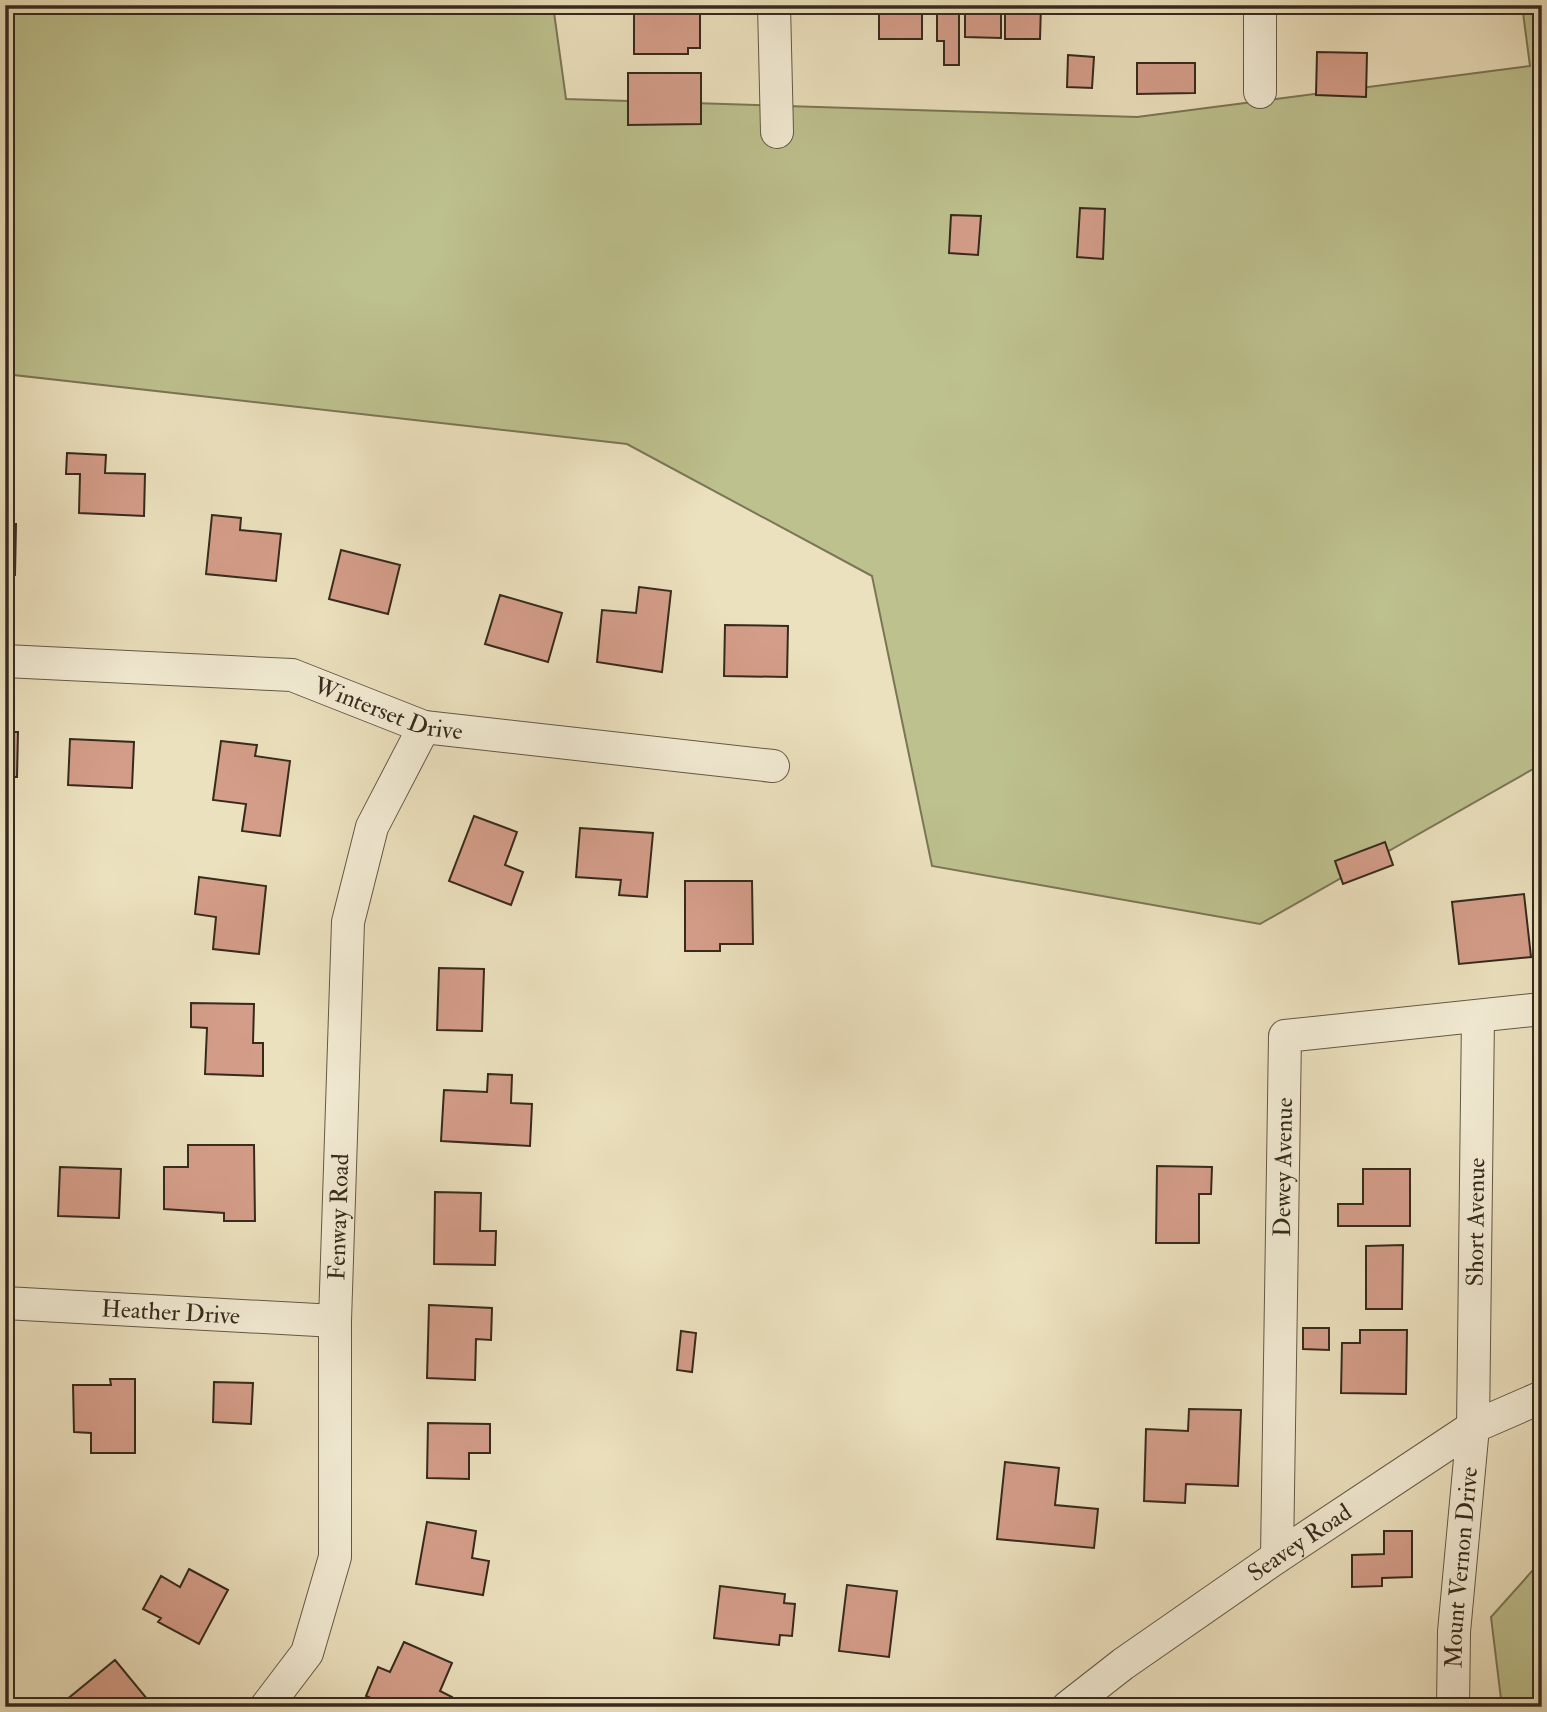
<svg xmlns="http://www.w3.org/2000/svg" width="1547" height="1712" font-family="'IM FELL Double Pica',serif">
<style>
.green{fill:#bdc18e;stroke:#7a7656;stroke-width:2}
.building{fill:#d49d89;stroke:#362a1d;stroke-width:2}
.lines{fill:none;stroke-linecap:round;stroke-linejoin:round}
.street-casing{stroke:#645845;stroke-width:34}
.street{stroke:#f3ecd5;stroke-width:32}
.labels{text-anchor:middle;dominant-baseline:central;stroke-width:5;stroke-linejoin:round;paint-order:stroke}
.street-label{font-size:24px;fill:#362a1d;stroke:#f3ecd5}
</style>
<rect width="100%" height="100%" fill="#ece1be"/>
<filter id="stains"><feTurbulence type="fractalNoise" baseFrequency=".00286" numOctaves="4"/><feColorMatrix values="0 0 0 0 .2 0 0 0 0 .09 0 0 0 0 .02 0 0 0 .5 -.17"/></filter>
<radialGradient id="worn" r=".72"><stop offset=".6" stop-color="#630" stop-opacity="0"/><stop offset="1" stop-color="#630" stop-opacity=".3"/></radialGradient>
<!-- green -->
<path class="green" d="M 5,5 L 553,5 L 566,99 L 1137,117 L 1530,66 L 1522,5 L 1542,5 L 1542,764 L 1260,924 L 932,866 L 872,576 L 627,444 L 5,374 Z
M 1542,1560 L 1542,1707 L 1502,1707 L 1491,1617 Z"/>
<!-- building -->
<path class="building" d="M 663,5 L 700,5 L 700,48 L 688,48 L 688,54 L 634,54 L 634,14 L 663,14 Z
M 894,5 L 922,5 L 922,39 L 879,39 L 879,8 Z
M 937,5 L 959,5 L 959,65 L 944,65 L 944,41 L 937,41 Z
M 965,5 L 1001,5 L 1001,38 L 965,37 Z
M 1005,5 L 1041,5 L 1040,39 L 1005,39 Z
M 1191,5 L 1214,5 L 1214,14 L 1190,13 Z
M 1317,52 L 1367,53 L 1366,97 L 1316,95 Z
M 1068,55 L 1094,57 L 1092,88 L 1067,87 Z
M 1137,63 L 1195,63 L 1195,93 L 1137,94 Z
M 628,73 L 701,73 L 701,124 L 628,125 Z
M 1080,208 L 1105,209 L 1103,259 L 1077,257 Z
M 951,215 L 981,216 L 978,255 L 949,253 Z
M 67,453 L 106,455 L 105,473 L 145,474 L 144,516 L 79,513 L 80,474 L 66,474 Z
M 212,515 L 241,518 L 240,530 L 281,534 L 276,581 L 206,574 Z
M 5,524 L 16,524 L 15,575 L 5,575 Z
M 341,550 L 400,565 L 388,614 L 329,599 Z
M 639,587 L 671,591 L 662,672 L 597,662 L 602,610 L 636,613 Z
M 500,595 L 562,613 L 548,662 L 485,644 Z
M 725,625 L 788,626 L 787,677 L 724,676 Z
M 5,732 L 18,732 L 17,777 L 5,777 Z
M 70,739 L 134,742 L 132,788 L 68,785 Z
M 221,741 L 257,745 L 255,756 L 290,761 L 280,836 L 242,831 L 246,804 L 213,800 Z
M 474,816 L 517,832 L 505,865 L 523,872 L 511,905 L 449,881 Z
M 580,828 L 653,833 L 647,897 L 619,895 L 621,880 L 576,877 Z
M 1385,842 L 1393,865 L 1343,884 L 1335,861 Z
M 199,877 L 266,886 L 259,954 L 213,949 L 216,917 L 195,914 Z
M 685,881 L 752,881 L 753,944 L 720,944 L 720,951 L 685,951 Z
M 1524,894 L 1531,957 L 1459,964 L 1452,902 Z
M 439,968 L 484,969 L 482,1031 L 437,1030 Z
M 191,1003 L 254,1004 L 253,1043 L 263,1043 L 263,1076 L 205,1074 L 207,1028 L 191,1027 Z
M 488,1074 L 512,1075 L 511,1103 L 532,1104 L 530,1146 L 441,1141 L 444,1090 L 487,1092 Z
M 188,1145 L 254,1145 L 255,1221 L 224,1221 L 224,1213 L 164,1209 L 164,1167 L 188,1167 Z
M 1157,1166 L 1212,1167 L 1211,1194 L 1199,1194 L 1199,1243 L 1156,1243 Z
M 60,1167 L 121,1169 L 119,1218 L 58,1216 Z
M 5,1169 L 12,1169 L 12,1217 L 5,1217 Z
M 1363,1169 L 1410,1169 L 1410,1226 L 1338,1226 L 1338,1204 L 1363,1204 Z
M 1537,1181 L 1542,1181 L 1542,1210 L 1536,1210 Z
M 435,1192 L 481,1193 L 480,1231 L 496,1231 L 495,1265 L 434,1264 Z
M 1403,1245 L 1402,1309 L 1366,1309 L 1366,1246 Z
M 429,1305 L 492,1308 L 491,1340 L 476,1339 L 475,1380 L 427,1378 Z
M 1303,1328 L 1329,1328 L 1329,1350 L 1303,1349 Z
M 1360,1330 L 1407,1330 L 1406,1394 L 1341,1393 L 1342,1343 L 1360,1343 Z
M 681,1331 L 696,1333 L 692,1372 L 677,1370 Z
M 110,1379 L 135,1379 L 135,1453 L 91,1453 L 91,1433 L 74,1432 L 73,1385 L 111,1385 Z
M 214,1382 L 253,1383 L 251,1424 L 213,1422 Z
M 1189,1409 L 1241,1410 L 1238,1486 L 1186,1484 L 1185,1503 L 1144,1501 L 1146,1429 L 1188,1431 Z
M 428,1423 L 490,1424 L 490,1453 L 469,1453 L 469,1479 L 427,1478 Z
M 1005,1462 L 1059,1468 L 1055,1505 L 1098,1509 L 1094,1548 L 997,1539 Z
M 427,1522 L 476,1531 L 472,1558 L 489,1561 L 483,1595 L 416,1584 Z
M 1384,1531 L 1412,1531 L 1412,1577 L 1382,1578 L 1382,1586 L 1352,1587 L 1352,1555 L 1384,1554 Z
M 189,1569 L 228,1590 L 199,1644 L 158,1622 L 161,1618 L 143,1609 L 161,1576 L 180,1587 Z
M 847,1585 L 897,1591 L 889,1657 L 839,1651 Z
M 720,1586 L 785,1594 L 784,1603 L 795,1604 L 792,1636 L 780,1635 L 779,1645 L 714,1638 Z
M 404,1642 L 452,1663 L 440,1691 L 452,1697 L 448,1707 L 391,1707 L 366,1696 L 378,1667 L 390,1672 Z
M 115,1660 L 148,1700 L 139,1707 L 70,1707 L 65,1701 Z"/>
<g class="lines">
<defs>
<g id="street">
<path d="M 774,5 L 777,132"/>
<path d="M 1260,5 L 1260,92"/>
<path id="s1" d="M 5,661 L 292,675 L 424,727 L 773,766"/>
<path id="s2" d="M 5,1303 L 335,1321"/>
<path id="s3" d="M 1277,1557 L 1285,1036 L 1542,1009"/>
<path id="s4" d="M 266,1707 L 307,1653 L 335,1557 L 335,1321 L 348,922 L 372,827 L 424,727"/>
<path id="s5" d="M 1068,1707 L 1123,1664 L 1277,1557 L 1473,1427 L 1542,1397"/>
<path id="s6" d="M 1453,1707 L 1454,1632 L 1473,1427 L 1478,1016"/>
</g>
</defs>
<!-- street casing -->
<use href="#street" class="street-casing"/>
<!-- street -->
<use href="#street" class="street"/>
</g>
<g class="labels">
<!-- street labels -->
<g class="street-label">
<text stroke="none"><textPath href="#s1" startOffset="390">Winterset Drive</textPath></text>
<text stroke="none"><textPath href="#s3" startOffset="390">Dewey Avenue</textPath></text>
<text stroke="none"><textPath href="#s4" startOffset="508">Fenway Road</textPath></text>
<text stroke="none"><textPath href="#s6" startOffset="486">Short Avenue</textPath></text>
<text stroke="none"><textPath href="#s2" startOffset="166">Heather Drive</textPath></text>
<text stroke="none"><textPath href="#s5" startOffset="284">Seavey Road</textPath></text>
<text stroke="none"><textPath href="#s6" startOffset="140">Mount Vernon Drive</textPath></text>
</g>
</g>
<!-- margin -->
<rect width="1547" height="1712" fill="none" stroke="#ece1be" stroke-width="28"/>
<rect x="7" y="7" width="1533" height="1698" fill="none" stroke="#362a1d" stroke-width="3.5"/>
<rect x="14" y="14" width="1519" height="1684" fill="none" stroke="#362a1d" stroke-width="2"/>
<rect width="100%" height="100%" filter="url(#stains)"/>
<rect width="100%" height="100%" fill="url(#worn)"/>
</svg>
